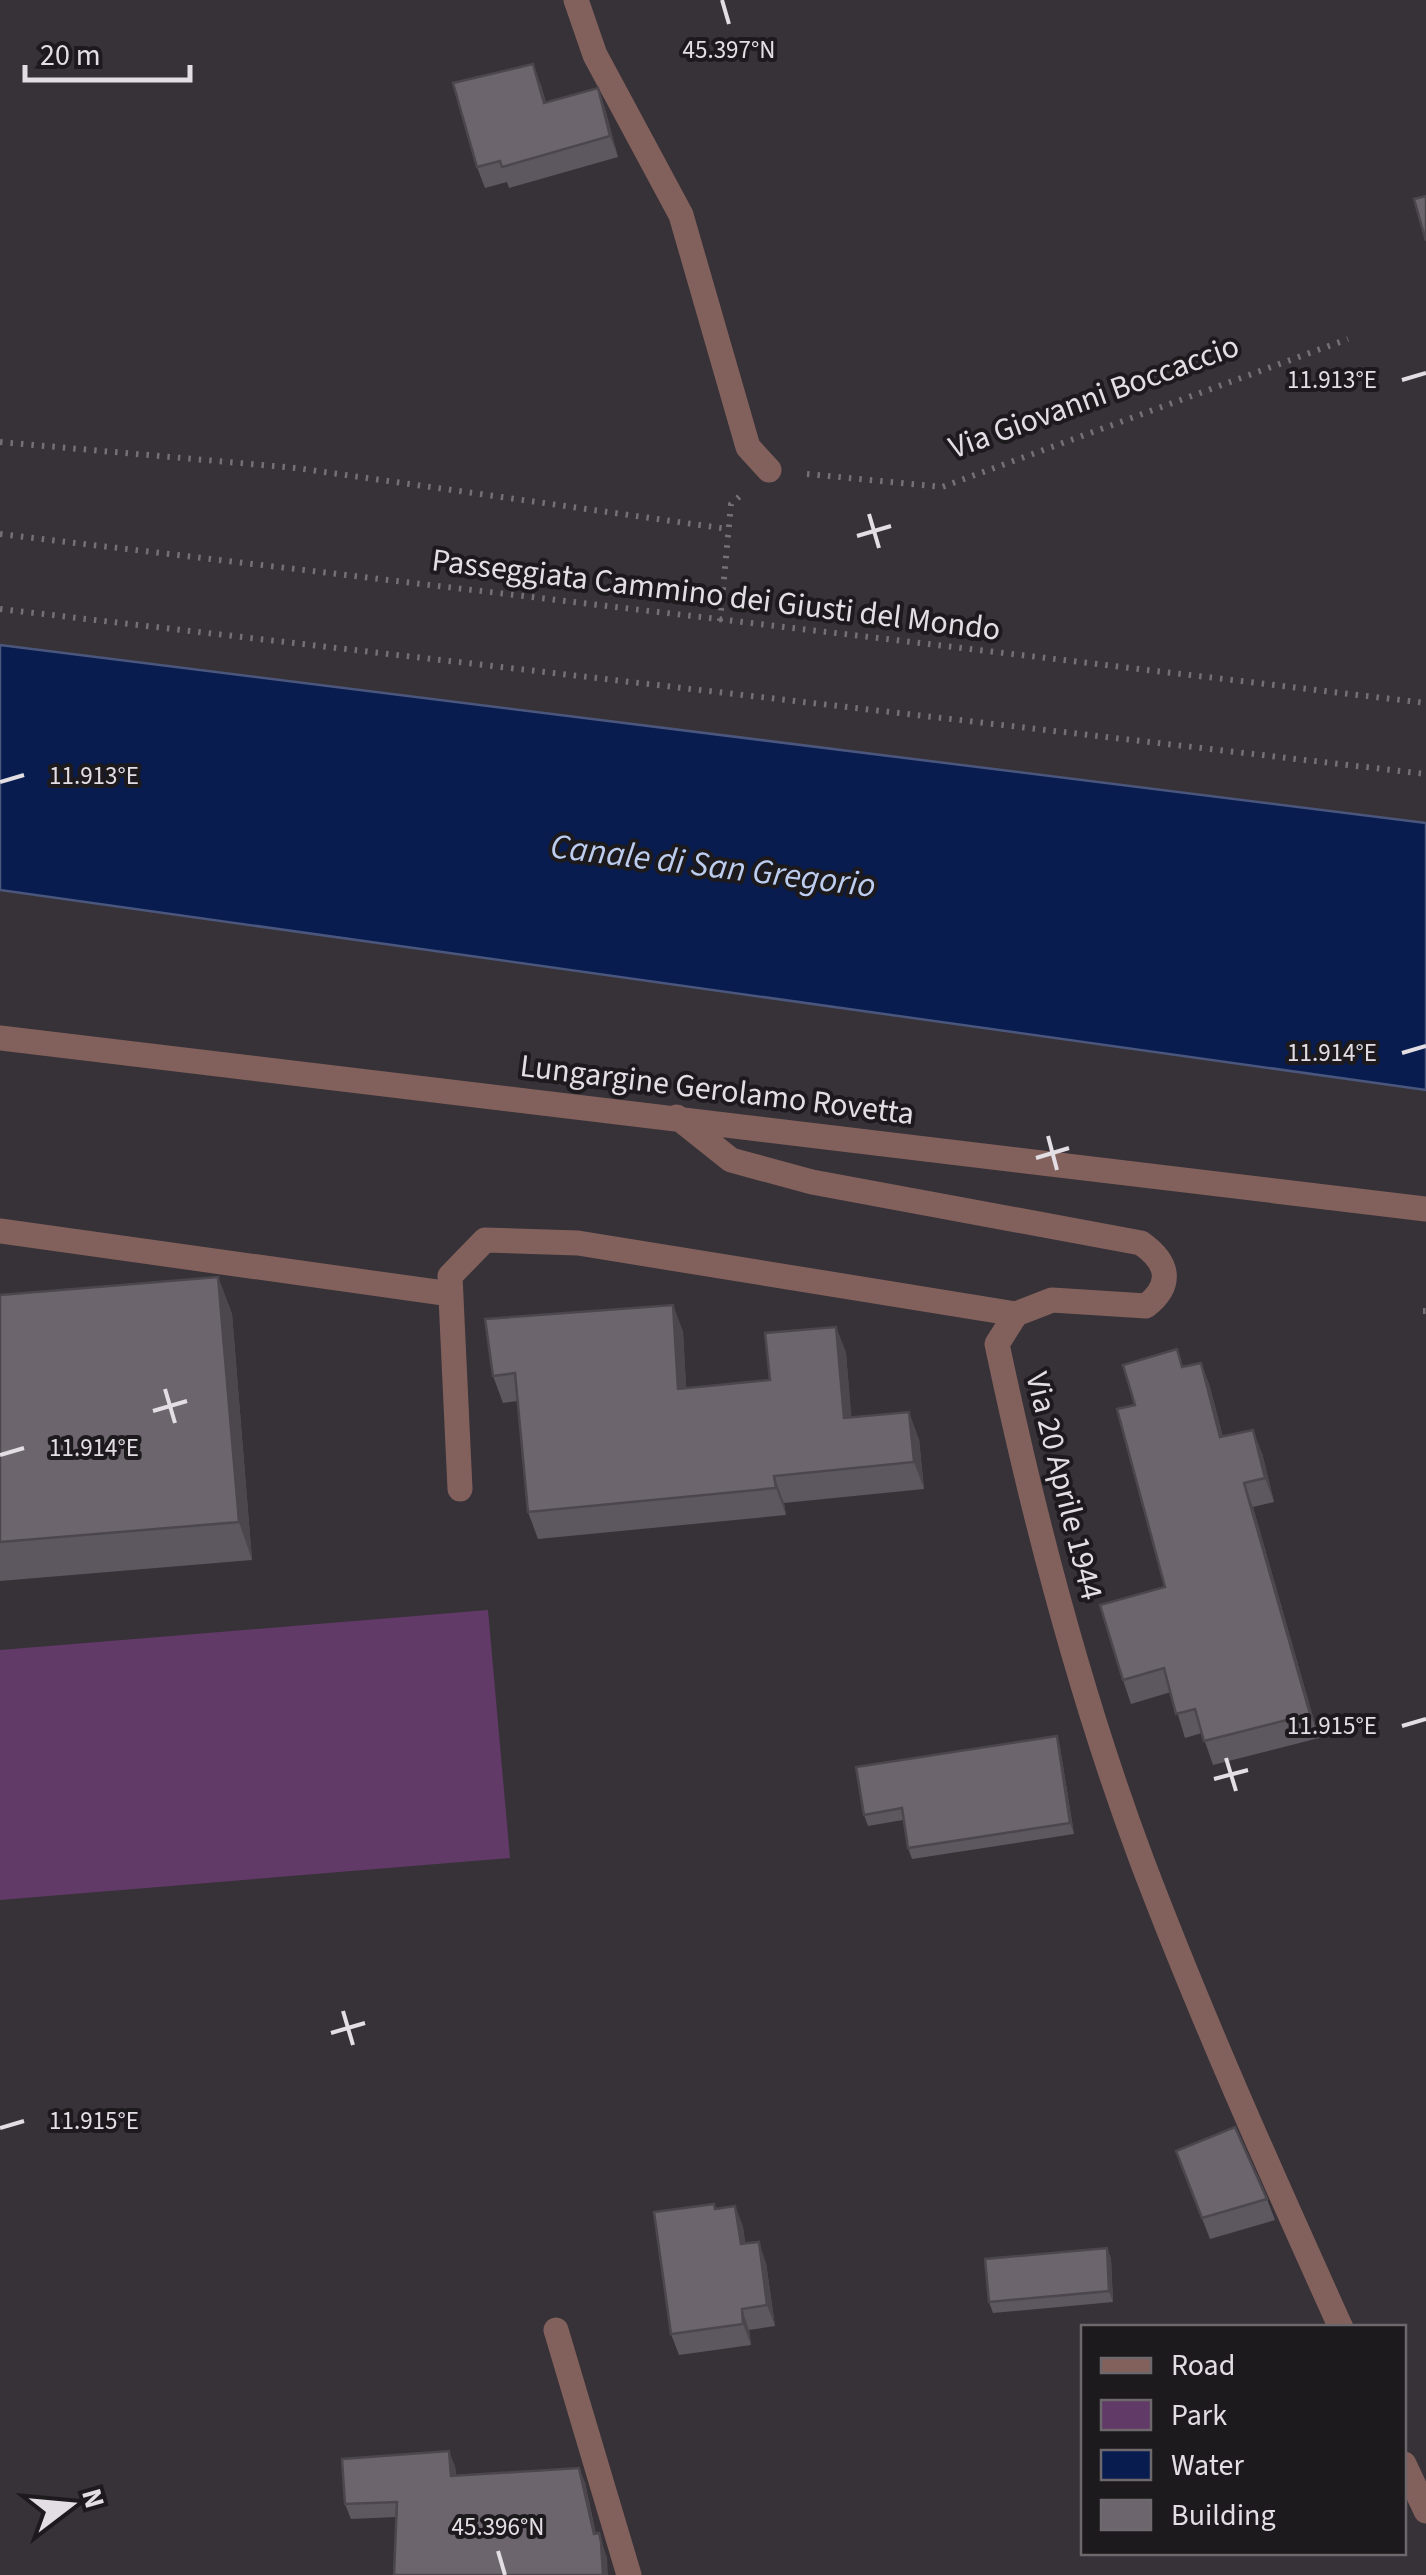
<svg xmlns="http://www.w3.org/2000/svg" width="1426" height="2575" font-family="'Source Sans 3',sans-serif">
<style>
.green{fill:#613a67}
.water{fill:#081c50;stroke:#4a567c;stroke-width:2.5}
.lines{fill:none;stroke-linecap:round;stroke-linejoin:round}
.path{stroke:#756f76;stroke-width:6;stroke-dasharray:2.5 8;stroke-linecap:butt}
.service{stroke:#82615c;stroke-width:25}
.minor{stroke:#82615c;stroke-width:25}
.wall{fill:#5d575f}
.shaded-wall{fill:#4c474d}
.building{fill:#6c656e;stroke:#4c474d;stroke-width:2.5}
.ticks{fill:none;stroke:#e3dee3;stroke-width:4}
.labels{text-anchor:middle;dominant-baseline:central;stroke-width:8;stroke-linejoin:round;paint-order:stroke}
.street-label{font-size:32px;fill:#e3dee3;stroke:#1d1a1d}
.water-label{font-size:35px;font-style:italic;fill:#bccdef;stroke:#1d1a1d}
.ticks-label{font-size:25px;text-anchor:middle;fill:#e3dee3;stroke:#1d1a1d;stroke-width:8;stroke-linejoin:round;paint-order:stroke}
</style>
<rect width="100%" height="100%" fill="#373138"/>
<!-- green -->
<path class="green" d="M 488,1610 L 510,1858 L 0,1900 L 0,1650 Z"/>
<!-- water -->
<path class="water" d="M 0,645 L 1426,823 L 1426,1090 L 0,890 Z"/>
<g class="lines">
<!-- path -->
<path class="path" d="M 0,442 L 296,468 L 728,529
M 807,474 L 942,487 L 1348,339
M 0,534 L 1426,703
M 0,609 L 1426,774
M 720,621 L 731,504 L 740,496
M 1423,1311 L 1426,1311"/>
<!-- service -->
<path class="service" d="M 0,1231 L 451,1294
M 460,1489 L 450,1276 L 485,1240 L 578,1243 L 1016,1314"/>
<!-- minor -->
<path class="minor" d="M 576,0 L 595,55 L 681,215 L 748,447 L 769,470
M 0,1038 L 1426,1209
M 677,1117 L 731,1160 L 812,1182 L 1141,1243 C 1168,1262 1174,1284 1146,1306 L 1052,1300 L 1016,1314 L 997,1344 C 1034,1519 1079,1693 1142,1861 C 1202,2019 1271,2173 1341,2328
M 556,2330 L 629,2575
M 1404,2464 L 1426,2511"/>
</g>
<!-- wall -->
<path class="wall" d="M 541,85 L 546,103 L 598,88 L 605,109 L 618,157 L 509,188 L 507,182 L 485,188 L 477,167 Z
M 218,1277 L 232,1314 L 252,1560 L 0,1581 L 0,1295 Z
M 673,1305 L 683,1332 L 686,1388 L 770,1380 L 836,1327 L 846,1353 L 851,1418 L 919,1439 L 924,1489 L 784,1503 L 786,1515 L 538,1539 L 528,1512 L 518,1401 L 503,1403 L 493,1376 Z
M 1201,1363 L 1210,1387 L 1223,1437 L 1262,1453 L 1274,1502 L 1253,1507 L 1319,1738 L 1213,1765 L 1202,1733 L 1185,1738 L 1171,1692 L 1131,1704 L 1123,1680 L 1165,1587 L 1135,1405 L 1183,1367 Z
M 1057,1736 L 1060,1747 L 1074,1834 L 912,1859 L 908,1848 L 903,1820 L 868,1826 L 864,1815 Z
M 1184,2172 L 1267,2199 L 1275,2220 L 1210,2239 Z
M 735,2206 L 743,2227 L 745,2244 L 766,2263 L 775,2326 L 749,2330 L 751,2345 L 679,2355 L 671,2334 L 716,2209 Z
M 1107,2248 L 1111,2259 L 1113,2302 L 993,2313 L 989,2302 Z
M 455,2466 L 456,2475 L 579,2468 L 585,2483 L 596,2534 L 607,2558 L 396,2517 L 351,2519 L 345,2504 Z"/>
<!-- shaded-wall -->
<path class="shaded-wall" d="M 533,64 L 541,85 L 551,124 L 544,103 Z
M 598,88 L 605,109 L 618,157 L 610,136 Z
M 218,1277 L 232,1314 L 252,1560 L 239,1522 Z
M 673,1305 L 683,1332 L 688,1416 L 678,1389 Z
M 836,1327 L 846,1353 L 854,1445 L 844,1418 Z
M 1201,1363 L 1210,1387 L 1229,1461 L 1220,1437 Z
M 909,1412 L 919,1439 L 924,1489 L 914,1462 Z
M 1253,1430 L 1262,1453 L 1274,1502 L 1265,1478 Z
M 774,1476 L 784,1503 L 786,1515 L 776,1488 Z
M 1244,1483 L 1253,1507 L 1319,1738 L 1310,1714 Z
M 1057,1736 L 1060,1747 L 1074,1834 L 1070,1823 Z
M 735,2206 L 743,2227 L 749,2265 L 741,2244 Z
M 759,2242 L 766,2263 L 775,2326 L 767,2305 Z
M 1107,2248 L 1111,2259 L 1113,2302 L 1109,2291 Z
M 742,2309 L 749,2330 L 751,2345 L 743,2324 Z
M 449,2451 L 455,2466 L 457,2491 L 451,2476 Z
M 579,2468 L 585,2483 L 599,2549 L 594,2534 Z
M 599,2533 L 607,2558 L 608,2575 L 603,2575 Z"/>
<!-- building -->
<path class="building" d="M 533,64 L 544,103 L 598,88 L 610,136 L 502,167 L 500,161 L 477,167 L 453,83 Z
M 1426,196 L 1426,241 L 1414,199 Z
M 218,1277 L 239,1522 L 0,1542 L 0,1295 Z
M 673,1305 L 678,1389 L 770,1380 L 765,1333 L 836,1327 L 844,1418 L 909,1412 L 914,1462 L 774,1476 L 776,1488 L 528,1512 L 515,1373 L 493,1376 L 485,1319 Z
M 1177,1349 L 1182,1367 L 1201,1363 L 1220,1437 L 1253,1430 L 1265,1478 L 1244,1483 L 1310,1714 L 1204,1741 L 1195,1709 L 1176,1714 L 1164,1668 L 1123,1680 L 1100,1605 L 1165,1587 L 1117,1409 L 1135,1405 L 1123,1365 Z
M 1057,1736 L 1070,1823 L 908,1848 L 902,1808 L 864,1815 L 856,1767 Z
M 1235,2127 L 1267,2199 L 1202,2218 L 1176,2151 Z
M 714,2204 L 715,2209 L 735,2206 L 741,2244 L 759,2242 L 767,2305 L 742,2309 L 743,2324 L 671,2334 L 654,2212 Z
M 1107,2248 L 1109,2291 L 989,2302 L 985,2259 Z
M 449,2451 L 451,2476 L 579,2468 L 594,2534 L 599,2533 L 601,2542 L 603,2575 L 394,2575 L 397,2502 L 345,2504 L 342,2459 Z"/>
<!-- ticks -->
<path class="ticks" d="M 722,0 L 729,24M 1402,380 L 1426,373M 869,514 L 879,548M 857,536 L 891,526M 0,782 L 24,775M 1402,1053 L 1426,1046M 1048,1136 L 1057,1170M 1036,1158 L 1069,1148M 165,1389 L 175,1423M 153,1411 L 187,1401M 0,1455 L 24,1448M 1402,1726 L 1426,1719M 1226,1758 L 1236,1791M 1214,1779 L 1248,1770M 343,2011 L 353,2045M 331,2033 L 365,2023M 0,2128 L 24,2121M 498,2551 L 505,2575"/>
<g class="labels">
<!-- street labels -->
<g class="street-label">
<text transform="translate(1094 397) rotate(-20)">Via Giovanni Boccaccio</text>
<text transform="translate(716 595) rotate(7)">Passeggiata Cammino dei Giusti del Mondo</text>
<text transform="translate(717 1090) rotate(7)">Lungargine Gerolamo Rovetta</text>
<text transform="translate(1064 1486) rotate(76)">Via 20 Aprile 1944</text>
</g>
<!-- water labels -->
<g class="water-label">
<text transform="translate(713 866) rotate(7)">Canale di San Gregorio</text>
</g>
</g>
<g class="ticks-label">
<text x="729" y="58">45.397°N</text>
<text x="1332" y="388">11.913°E</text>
<text x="94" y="784">11.913°E</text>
<text x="1332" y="1061">11.914°E</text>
<text x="94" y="1456">11.914°E</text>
<text x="1332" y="1734">11.915°E</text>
<text x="94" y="2129">11.915°E</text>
<text x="498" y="2535">45.396°N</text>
</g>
<!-- legend -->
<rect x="1081" y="2325" width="325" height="230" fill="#1d1a1d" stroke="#6c686c" stroke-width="2.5"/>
<rect x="1101" y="2358" width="50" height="15" fill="#82615c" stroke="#6c686c" stroke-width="2.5"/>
<text x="1171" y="2375" font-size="30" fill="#e3dee3">Road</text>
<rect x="1101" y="2400" width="50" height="30" fill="#613a67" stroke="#6c686c" stroke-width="2.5"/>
<text x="1171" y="2425" font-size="30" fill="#e3dee3">Park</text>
<rect x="1101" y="2450" width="50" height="30" fill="#081c50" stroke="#6c686c" stroke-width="2.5"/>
<text x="1171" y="2475" font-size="30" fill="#e3dee3">Water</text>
<rect x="1101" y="2500" width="50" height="30" fill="#6c656e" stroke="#6c686c" stroke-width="2.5"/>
<text x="1171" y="2525" font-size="30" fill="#e3dee3">Building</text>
<!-- north arrow -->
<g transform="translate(70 2505) rotate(74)" stroke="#1d1a1d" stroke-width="8" paint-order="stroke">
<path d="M0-8L18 38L0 25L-18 38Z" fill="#e3dee3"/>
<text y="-15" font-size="28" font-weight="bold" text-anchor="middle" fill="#e3dee3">N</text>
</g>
<!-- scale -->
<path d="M25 65v15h165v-15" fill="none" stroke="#e3dee3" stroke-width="5"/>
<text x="40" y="65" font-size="30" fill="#e3dee3" stroke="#1d1a1d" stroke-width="8" paint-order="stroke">20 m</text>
</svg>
